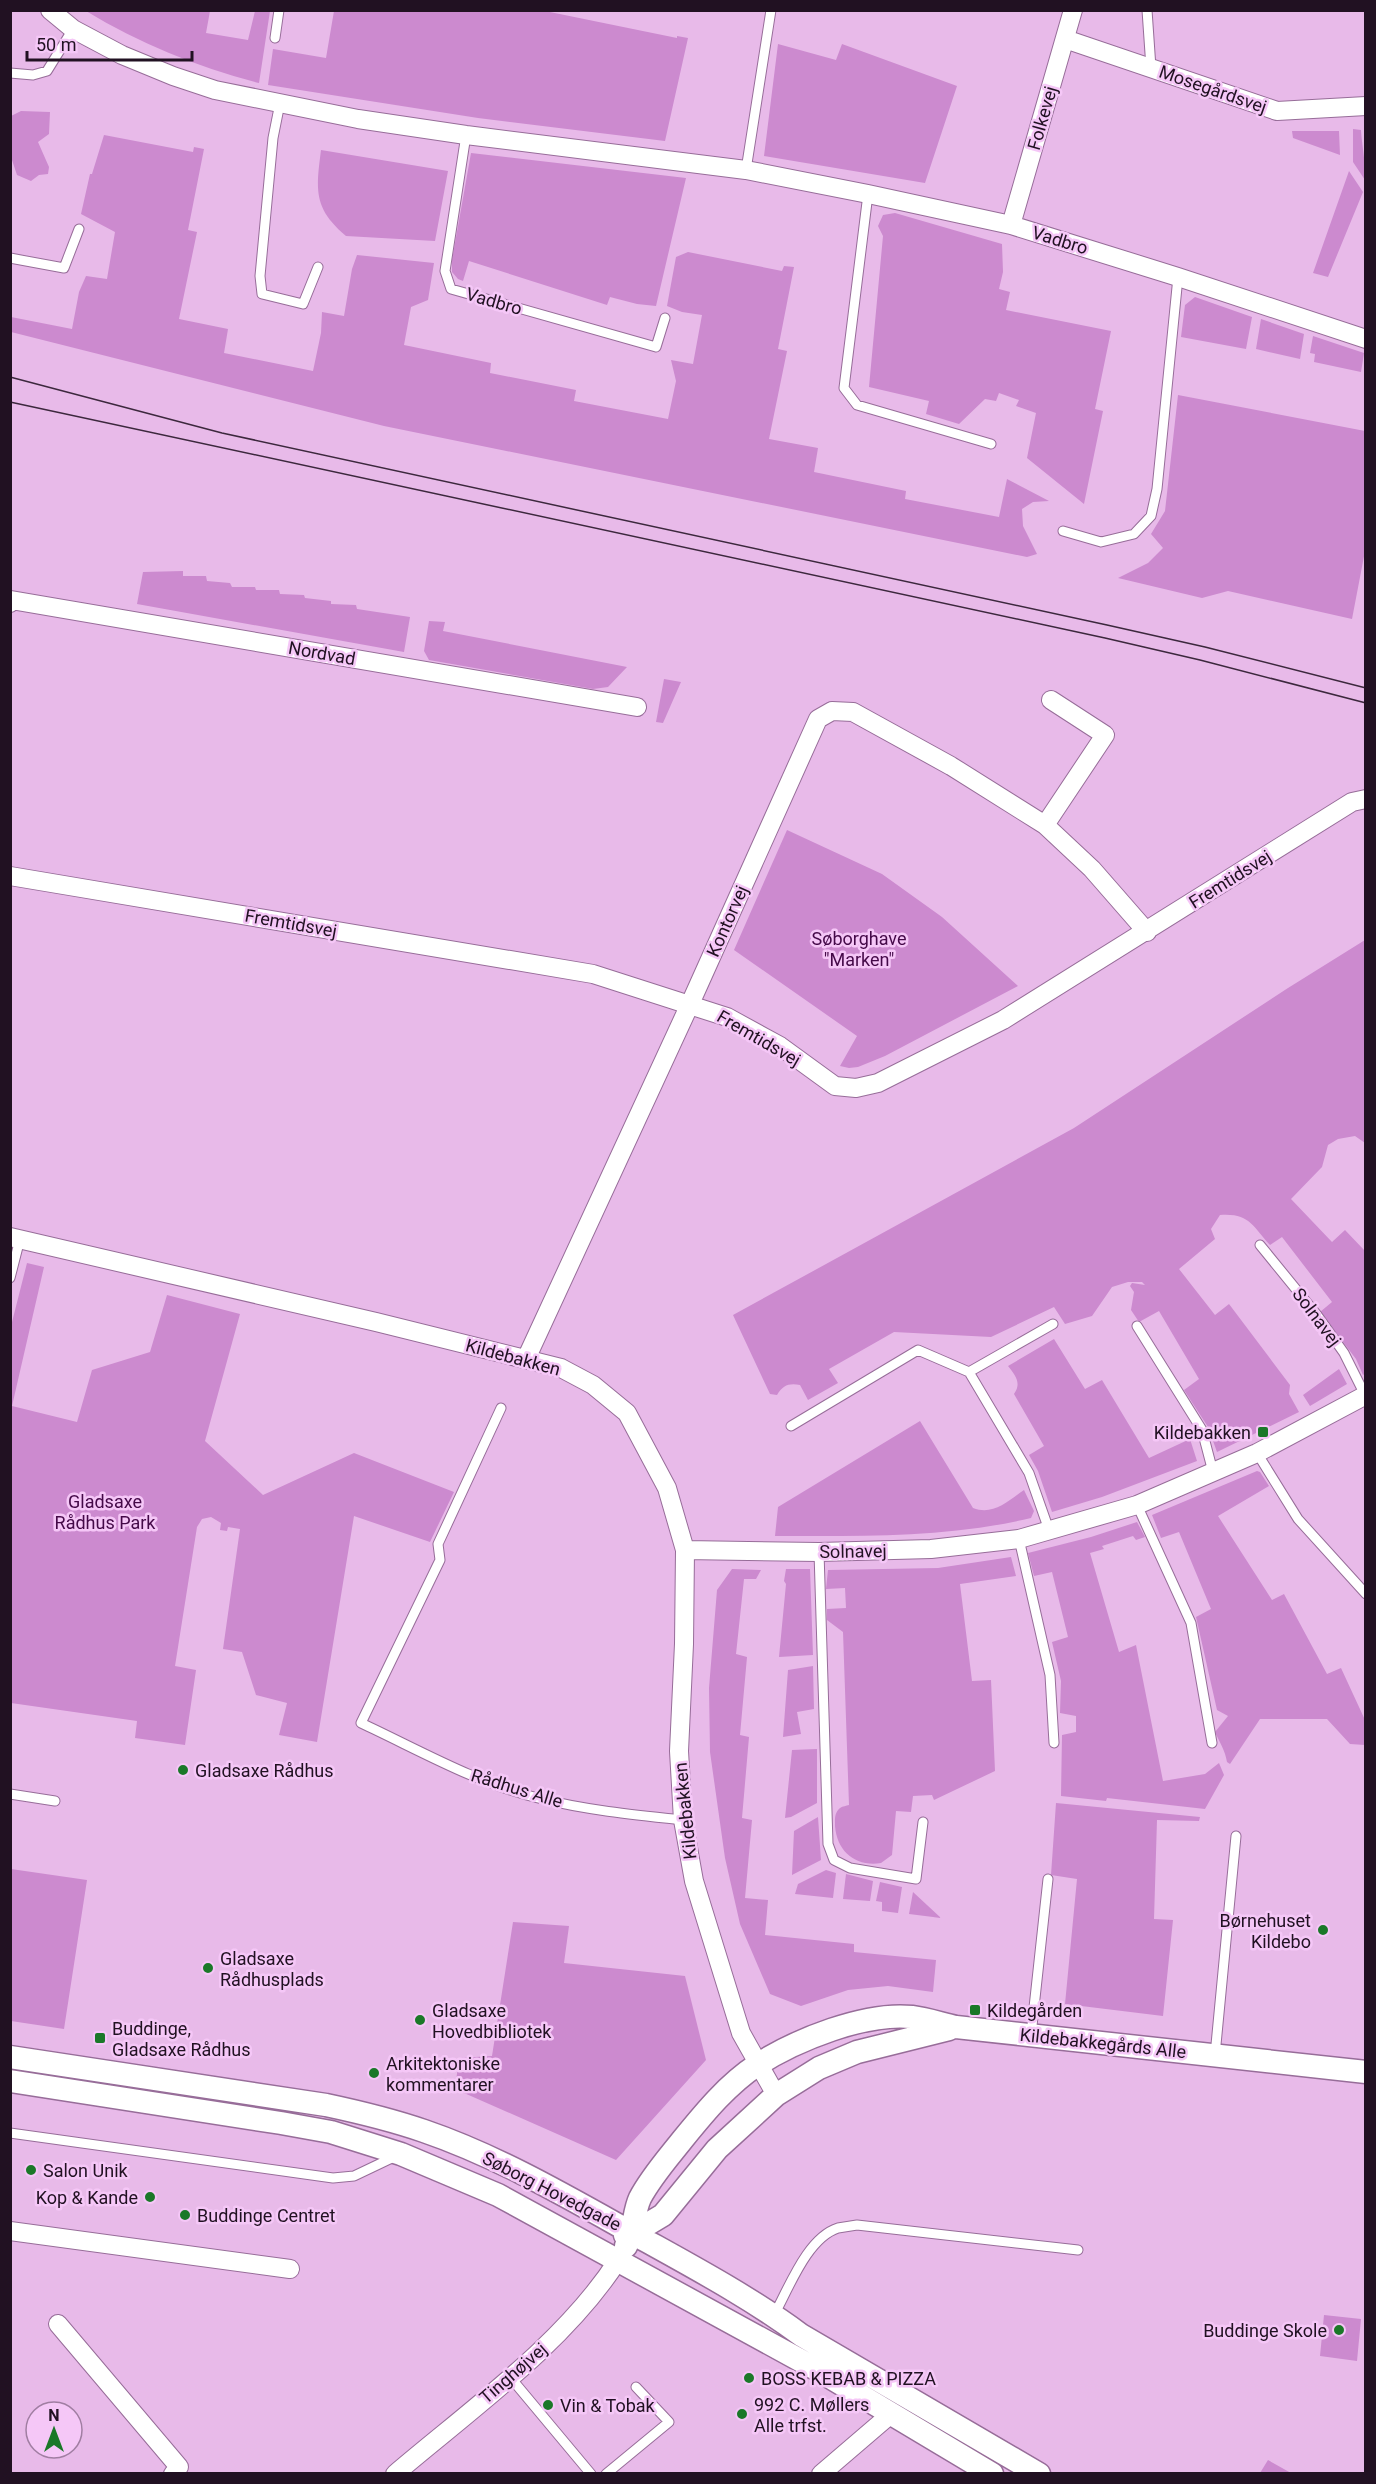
<svg xmlns="http://www.w3.org/2000/svg" width="1376" height="2484" font-family="Roboto,sans-serif">
<style>
.green{fill:#cc8acf}
.lines{fill:none;stroke-linecap:round;stroke-linejoin:round}
.service-casing{stroke:#976d99;stroke-width:11}
.minor-casing{stroke:#976d99;stroke-width:20}
.tertiary-casing{stroke:#976d99;stroke-width:25}
.service{stroke:#fff;stroke-width:9}
.minor{stroke:#fff;stroke-width:18}
.tertiary{stroke:#fff;stroke-width:22}
.tram{stroke:#3c283d;stroke-width:1.5}
.poi-dot{fill:#1a7828;stroke:#f5c7f7;stroke-width:2}
.labels{text-anchor:middle;dominant-baseline:central;stroke-width:5;stroke-linejoin:round;paint-order:stroke}
.street-label{font-size:18px;fill:#211122;stroke:#f5c7f7}
.park-label{font-size:18px;fill:#440948;stroke:#f5c7f7}
.poi-label{font-size:18px;fill:#211122;stroke:#f5c7f7;text-anchor:start}
</style>
<rect width="100%" height="100%" fill="#e8bae9"/>
<!-- green -->
<path class="green" d="M 86,11 L 210,11 L 206,33 L 248,40 L 255,11 L 270,11 L 259,83 C 198,67 140,44 86,11 Z
M 334,11 L 545,11 L 677,38 L 677,36 L 688,38 L 665,141 L 478,118 L 268,85 L 273,49 L 326,58 Z
M 778,44 L 836,60 L 842,44 L 957,86 L 925,183 L 764,156 Z
M 21,111 L 50,112 L 49,134 L 38,142 L 49,167 L 48,174 L 39,175 L 31,181 L 17,175 L 11,157 L 11,116 Z
M 1353,129 L 1361,130 C 1362,147 1366,163 1365,180 L 1353,162 Z
M 1292,131 L 1339,131 L 1340,155 L 1293,138 Z
M 104,135 L 193,152 L 194,147 L 204,149 L 188,230 L 197,232 L 179,319 L 228,329 L 224,353 L 313,371 L 321,333 L 322,312 L 344,316 L 352,269 L 357,255 L 434,263 L 428,300 L 411,307 L 404,345 L 491,363 L 490,373 L 576,390 L 574,401 L 668,419 L 676,381 L 671,360 L 693,364 L 702,315 L 682,312 L 667,306 L 676,257 L 688,252 L 782,271 L 784,266 L 794,267 L 778,349 L 787,351 L 769,439 L 818,448 L 814,472 L 906,491 L 905,499 L 999,517 L 1007,479 L 1049,501 L 1033,502 L 1022,509 L 1023,526 L 1037,554 L 1027,557 L 384,426 L 11,332 L 11,317 L 72,329 L 79,292 L 86,276 L 107,279 L 115,232 L 81,214 L 90,174 L 92,174 Z
M 321,150 L 448,171 L 435,241 L 346,236 C 313,208 316,190 321,150 Z
M 471,153 L 686,178 L 656,306 L 637,304 L 610,297 L 607,305 L 469,261 L 463,281 L 458,279 L 452,272 L 452,260 Z
M 1349,171 L 1363,192 L 1328,277 L 1313,273 Z
M 895,213 L 1002,244 L 1003,272 L 999,289 L 1010,292 L 1006,310 L 1111,331 L 1095,409 L 1103,411 L 1084,504 L 1027,458 L 1036,413 L 1016,406 L 1019,400 L 999,393 L 996,401 L 985,399 L 959,424 L 926,414 L 929,401 L 869,387 L 883,236 L 878,226 L 883,215 Z
M 1195,297 L 1252,317 L 1246,349 L 1181,337 L 1185,305 Z
M 1261,319 L 1304,334 L 1300,359 L 1256,349 Z
M 1313,336 L 1364,353 L 1361,372 L 1314,362 L 1315,354 L 1310,353 Z
M 1178,395 L 1365,431 L 1365,551 L 1352,619 L 1228,591 L 1202,598 L 1118,578 L 1148,563 L 1163,548 L 1151,534 L 1165,511 Z
M 183,571 L 183,576 L 206,576 L 207,581 L 230,583 L 232,587 L 255,587 L 256,590 L 279,590 L 280,594 L 304,595 L 305,598 L 331,601 L 331,604 L 356,605 L 357,609 L 410,617 L 404,652 L 137,604 L 143,572 Z
M 429,621 L 445,622 L 443,631 L 627,667 L 608,687 L 593,689 L 429,660 L 424,651 Z
M 664,679 L 681,682 L 663,723 L 656,722 Z
M 787,830 L 882,874 L 942,917 L 1018,986 L 885,1056 L 858,1067 L 849,1068 L 840,1066 L 857,1036 L 734,950 Z
M 1365,940 L 1365,1143 L 1355,1136 L 1338,1139 L 1328,1145 L 1322,1167 L 1291,1199 L 1332,1242 L 1345,1230 L 1365,1251 L 1366,1373 L 1363,1375 L 1356,1359 L 1320,1312 L 1332,1302 L 1282,1237 L 1270,1245 C 1252,1226 1250,1213 1220,1215 L 1211,1229 L 1215,1239 L 1179,1269 L 1215,1315 L 1229,1304 L 1290,1385 L 1289,1394 L 1299,1412 L 1217,1452 L 1208,1427 L 1184,1390 L 1199,1379 L 1159,1311 L 1139,1322 L 1131,1310 L 1134,1292 L 1130,1286 L 1132,1283 L 1145,1285 L 1142,1282 L 1128,1282 L 1112,1287 L 1092,1316 L 1065,1324 L 1054,1307 L 991,1337 L 894,1332 L 829,1369 L 838,1383 L 808,1400 L 800,1385 C 789,1383 783,1385 777,1395 L 770,1394 L 733,1315 L 1074,1128 L 1288,988 Z
M 27,1263 L 44,1267 L 12,1406 L 77,1422 L 92,1370 L 150,1352 L 167,1295 L 240,1314 L 205,1441 L 263,1495 L 354,1453 L 454,1492 L 430,1542 L 354,1516 L 317,1742 L 279,1735 L 287,1703 L 256,1695 L 242,1652 L 223,1649 L 240,1529 L 228,1527 L 227,1531 L 220,1530 L 221,1523 L 211,1517 L 202,1519 L 197,1527 L 175,1666 L 196,1670 L 185,1745 L 135,1738 L 137,1721 L 11,1703 L 10,1330 Z
M 1054,1339 L 1085,1389 L 1102,1380 L 1149,1458 L 1190,1439 L 1197,1461 L 1102,1497 L 1052,1512 L 1038,1471 L 1029,1455 L 1044,1446 L 1014,1394 C 1022,1383 1015,1375 1008,1366 Z
M 1339,1369 L 1347,1384 L 1310,1406 L 1303,1395 Z
M 920,1421 L 973,1508 C 993,1516 1008,1501 1024,1490 L 1034,1511 L 1031,1518 C 948,1538 860,1536 775,1536 L 778,1507 Z
M 1257,1471 L 1260,1472 L 1269,1486 L 1218,1516 L 1272,1600 L 1284,1594 L 1327,1674 L 1341,1668 L 1365,1720 L 1365,1745 L 1350,1744 L 1327,1719 L 1260,1719 L 1230,1764 L 1227,1762 C 1225,1750 1220,1743 1215,1732 L 1228,1716 L 1217,1710 L 1196,1617 L 1211,1609 L 1179,1532 L 1161,1538 L 1152,1515 Z
M 1137,1522 L 1145,1537 L 1136,1540 L 1133,1536 L 1102,1546 L 1104,1549 L 1090,1553 L 1119,1652 L 1136,1645 L 1163,1781 L 1205,1774 L 1219,1763 L 1224,1775 L 1205,1809 L 1107,1798 L 1106,1801 L 1061,1796 L 1062,1735 L 1076,1732 L 1076,1716 L 1060,1713 L 1061,1681 L 1052,1642 L 1068,1637 L 1052,1572 L 1034,1576 L 1028,1553 L 1091,1537 Z
M 1011,1557 L 1016,1576 L 960,1584 L 972,1681 L 991,1680 L 995,1771 L 934,1800 L 932,1795 L 913,1796 L 911,1812 L 896,1811 L 892,1855 L 881,1863 C 856,1867 837,1852 835,1826 C 835,1820 834,1813 840,1808 C 843,1806 846,1806 849,1805 L 843,1632 L 827,1620 L 827,1609 L 846,1608 L 845,1588 L 826,1589 L 828,1570 L 938,1568 Z
M 732,1569 L 761,1570 L 756,1579 L 744,1579 L 736,1654 L 747,1657 L 740,1735 L 749,1737 L 742,1818 L 752,1820 L 745,1898 L 768,1900 L 765,1935 L 854,1944 L 854,1952 L 936,1960 L 933,1992 L 888,1986 L 848,1990 L 801,2006 L 770,1994 L 740,1924 L 725,1858 L 710,1752 L 709,1688 L 717,1590 Z
M 786,1569 L 810,1569 L 813,1655 L 779,1657 L 786,1584 L 784,1581 Z
M 813,1666 L 814,1709 L 797,1712 L 801,1734 L 783,1737 L 788,1670 Z
M 817,1749 L 817,1803 L 791,1817 L 785,1818 L 792,1750 Z
M 1056,1803 L 1200,1817 L 1199,1821 L 1157,1820 L 1154,1919 L 1173,1920 L 1163,2016 L 1065,2004 L 1077,1879 L 1051,1875 Z
M 818,1817 L 821,1860 L 792,1875 L 794,1831 Z
M 11,1869 L 87,1880 L 64,2029 L 11,2021 Z
M 826,1870 L 836,1873 L 833,1898 L 795,1894 L 798,1884 Z
M 846,1874 L 873,1881 L 870,1901 L 843,1899 Z
M 880,1882 L 902,1887 L 898,1913 L 882,1911 L 882,1902 L 876,1901 Z
M 913,1892 L 941,1918 L 909,1914 Z
M 513,1922 L 569,1926 L 564,1963 L 685,1976 L 706,2060 L 616,2160 L 455,2089 L 459,2058 L 492,2056 Z
M 1324,2315 L 1361,2319 L 1357,2361 L 1320,2356 Z
M 1268,2460 L 1291,2473 L 1260,2473 Z"/>
<g class="lines">
<defs>
<path id="service" d="M 1147,10 L 1151,68
M 275,38 L 279,10
M 10,73 L 33,75 L 47,71 L 73,29
M 280,103 L 273,138 L 260,276 L 262,294 L 303,304 L 318,267
M 466,135 L 445,271 L 451,289 L 656,347 L 665,318
M 746,170 L 771,10
M 868,194 L 844,388 L 857,405 L 991,444
M 10,258 L 64,268 L 79,229
M 1063,531 L 1101,542 L 1134,534 L 1151,516 L 1157,489 L 1178,277
M 1260,1245 L 1317,1315 L 1344,1353 L 1365,1395
M 10,1278 L 20,1239
M 1137,1326 L 1202,1430 L 1213,1472
M 969,1372 L 1053,1324
M 501,1408 L 438,1544 L 440,1560 L 361,1723 C 419,1750 476,1783 538,1798 C 585,1810 635,1815 683,1820
M 791,1426 L 918,1350 L 969,1372 L 1029,1473 L 1049,1530
M 1257,1453 L 1298,1519 L 1366,1594
M 1137,1505 L 1191,1623 L 1212,1743
M 1019,1539 L 1050,1675 L 1054,1743
M 819,1552 L 828,1844 L 834,1860 L 850,1868 L 916,1879 L 923,1822
M 10,1794 L 55,1801
M 1031,2035 L 1048,1879
M 1215,2055 L 1236,1836
M 10,2133 L 333,2178 L 354,2176 L 396,2156
M 774,2315 C 789,2288 807,2238 838,2228 C 844,2227 851,2226 857,2225 L 1078,2250
M 510,2377 L 591,2474
M 606,2474 L 669,2422 L 636,2387"/>
<path id="minor" d="M 50,10 L 73,29 L 122,55 L 173,76 L 215,90 L 358,119 L 466,135 L 746,170 L 868,194 L 1011,225 L 1178,277 L 1366,339
M 1065,39 L 1277,111 L 1366,106
M 1011,225 L 1073,10
M 10,603 L 11,600 L 637,707
M 1045,825 L 1105,735 L 1051,700
M 10,876 L 593,974 L 727,1017 L 780,1046 L 835,1086 L 856,1088 L 878,1083 L 1003,1020 L 1352,802 L 1366,799
M 10,1237 L 376,1322 L 561,1368 L 593,1385 L 627,1413 L 667,1488 L 685,1550 L 684,1644 L 679,1751 L 683,1820 L 694,1881 L 741,2033 L 776,2095
M 526,1359 L 690,1004 L 818,719 L 832,711 L 853,712 L 951,766 L 1045,825 L 1092,869 L 1147,932
M 685,1550 L 819,1552 L 931,1549 L 1019,1539 L 1137,1505 L 1257,1453 L 1366,1395
M 10,2231 L 290,2269
M 58,2324 L 179,2467 L 173,2474
M 395,2474 C 470,2410 565,2343 618,2260
M 821,2474 L 891,2414"/>
<path id="tertiary" d="M 10,2057 L 326,2105 C 359,2112 392,2120 424,2131 C 500,2157 571,2199 641,2238 C 695,2268 751,2298 801,2335 L 1039,2474
M 10,2081 L 281,2123 L 331,2132 L 401,2154 L 498,2195 L 818,2370 L 992,2474
M 625,2235 L 633,2233 L 663,2215 L 717,2149 L 776,2095 L 819,2068 L 857,2052 L 949,2029
M 626,2246 C 635,2230 633,2213 640,2198 C 651,2177 668,2158 683,2139 C 705,2112 728,2084 757,2065 C 796,2040 865,2012 912,2017 C 927,2019 942,2024 956,2027 L 1366,2072"/>
</defs>
<!-- service casing -->
<use href="#service" class="service-casing"/>
<!-- minor casing -->
<use href="#minor" class="minor-casing"/>
<!-- tertiary casing -->
<use href="#tertiary" class="tertiary-casing"/>
<!-- service -->
<use href="#service" class="service"/>
<!-- minor -->
<use href="#minor" class="minor"/>
<!-- tertiary -->
<use href="#tertiary" class="tertiary"/>
<!-- tram -->
<path class="tram" d="M 10,377 L 222,433 L 1107,625 L 1205,647 L 1366,688
M 10,402 L 1105,638 L 1200,660 L 1366,703"/>
</g>
<!-- markers -->
<g class="poi-dot">
<rect x="1257" y="1426" width="12" height="12" rx="3"/>
<circle cx="183" cy="1770" r="6"/>
<circle cx="1323" cy="1930" r="6"/>
<circle cx="208" cy="1968" r="6"/>
<rect x="969" y="2004" width="12" height="12" rx="3"/>
<circle cx="420" cy="2020" r="6"/>
<rect x="94" y="2032" width="12" height="12" rx="3"/>
<circle cx="374" cy="2073" r="6"/>
<circle cx="31" cy="2170" r="6"/>
<circle cx="150" cy="2197" r="6"/>
<circle cx="185" cy="2215" r="6"/>
<circle cx="1339" cy="2330" r="6"/>
<circle cx="749" cy="2378" r="6"/>
<circle cx="548" cy="2405" r="6"/>
<circle cx="742" cy="2414" r="6"/>
</g>
<g class="labels">
<!-- street labels -->
<g class="street-label">
<text transform="translate(1213 89) rotate(19)">Mosegårdsvej</text>
<text transform="translate(1042 118) rotate(-74)">Folkevej</text>
<text transform="translate(1060 240) rotate(17)">Vadbro</text>
<text transform="translate(494 301) rotate(16)">Vadbro</text>
<text transform="translate(322 653) rotate(10)">Nordvad</text>
<text transform="translate(1230 879) rotate(-32)">Fremtidsvej</text>
<text transform="translate(727 921) rotate(-66)">Kontorvej</text>
<text transform="translate(291 923) rotate(10)">Fremtidsvej</text>
<text transform="translate(759 1038) rotate(30)">Fremtidsvej</text>
<text transform="translate(1317 1317) rotate(53)">Solnavej</text>
<text transform="translate(513 1357) rotate(15)">Kildebakken</text>
<text transform="translate(853 1551) rotate(-1)">Solnavej</text>
<text transform="translate(517 1788) rotate(17)">Rådhus Alle</text>
<text transform="translate(685 1811) rotate(-96)">Kildebakken</text>
<text transform="translate(1103 2043) rotate(6)">Kildebakkegårds Alle</text>
<text transform="translate(552 2191) rotate(27)">Søborg Hovedgade</text>
<text transform="translate(513 2373) rotate(-41)">Tinghøjvej</text>
</g>
<!-- park labels -->
<g class="park-label">
<text x="859" y="938">Søborghave<tspan x="859" dy="21">"Marken"</tspan></text>
<text x="105" y="1501">Gladsaxe<tspan x="105" dy="21">Rådhus Park</tspan></text>
</g>
<!-- poi labels -->
<g class="poi-label">
<text x="1251" y="1432" text-anchor="end">Kildebakken</text>
<text x="195" y="1770">Gladsaxe Rådhus</text>
<text x="1311" y="1920" text-anchor="end">Børnehuset<tspan x="1311" dy="21">Kildebo</tspan></text>
<text x="220" y="1958">Gladsaxe<tspan x="220" dy="21">Rådhusplads</tspan></text>
<text x="432" y="2010">Gladsaxe<tspan x="432" dy="21">Hovedbibliotek</tspan></text>
<text x="987" y="2010">Kildegården</text>
<text x="112" y="2028">Buddinge,<tspan x="112" dy="21">Gladsaxe Rådhus</tspan></text>
<text x="386" y="2063">Arkitektoniske<tspan x="386" dy="21">kommentarer</tspan></text>
<text x="43" y="2170">Salon Unik</text>
<text x="138" y="2197" text-anchor="end">Kop &amp; Kande</text>
<text x="197" y="2215">Buddinge Centret</text>
<text x="1327" y="2330" text-anchor="end">Buddinge Skole</text>
<text x="761" y="2378">BOSS KEBAB &amp; PIZZA</text>
<text x="754" y="2404">992 C. Møllers<tspan x="754" dy="21">Alle trfst.</tspan></text>
<text x="560" y="2405">Vin &amp; Tobak</text>
</g>
</g>
<!-- border -->
<rect width="1376" height="2484" fill="none" stroke="#211122" stroke-width="24"/>
<!-- north arrow -->
<g transform="translate(54 2430)"><circle r="28" fill="#f5c7f7" stroke="#a07ea2" stroke-width="1.5"/>
<path d="M0-4.5L10 22L0 15L-10 22Z" fill="#1a7828"/>
<text y="-9" font-size="16" font-weight="bold" text-anchor="middle" fill="#211122">N</text>
</g>
<!-- scale -->
<path d="M27 51v9h165v-9" fill="none" stroke="#211122" stroke-width="3"/>
<text x="36" y="51" font-size="18" fill="#211122" stroke="#f5c7f7" stroke-width="4.5" paint-order="stroke">50 m</text>
</svg>
